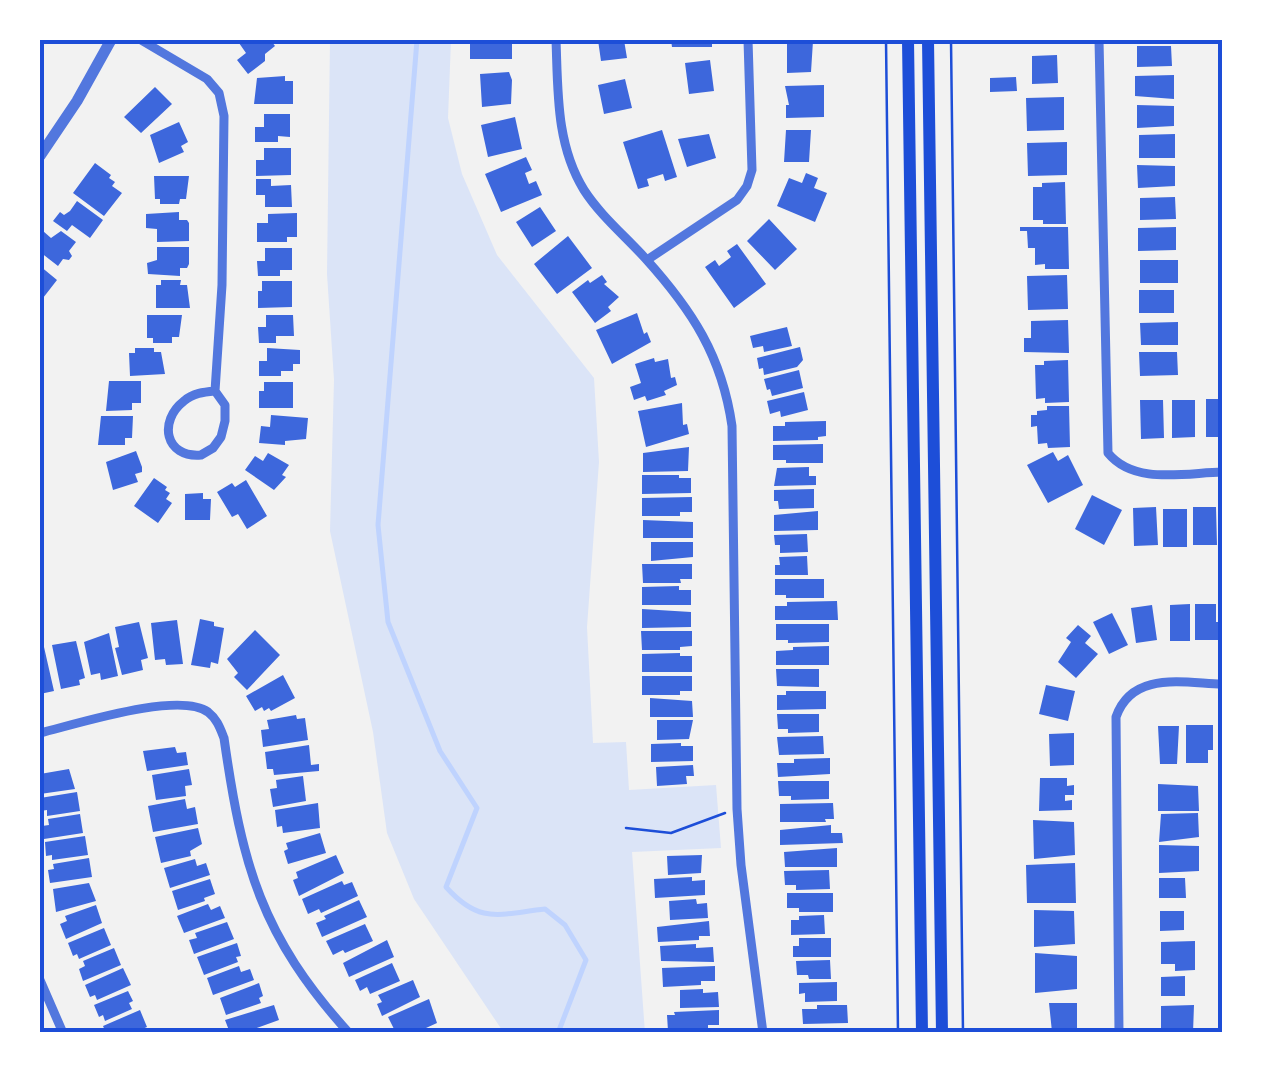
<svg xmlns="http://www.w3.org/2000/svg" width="1262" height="1073" font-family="'Asap Condensed',sans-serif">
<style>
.green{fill:#dbe4f7}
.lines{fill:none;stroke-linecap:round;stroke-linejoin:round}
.stream{stroke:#bfd3fe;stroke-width:5}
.building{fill:#3d67dc}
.path{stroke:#1d4ed8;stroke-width:2.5}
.minor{stroke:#5277de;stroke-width:9}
.tertiary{stroke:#5277de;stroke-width:11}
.secondary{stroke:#1d4ed8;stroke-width:12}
.neatline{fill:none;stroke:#1d4ed8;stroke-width:4}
</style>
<rect width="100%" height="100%" fill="#f2f2f2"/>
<!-- green -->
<path class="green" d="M 330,40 L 451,40 L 448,118 L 462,174 L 497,255 L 594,378 L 599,462 L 587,627 L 593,743 L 626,742 L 629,790 L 716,785 L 721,848 L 632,852 L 645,1033 L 504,1033 L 414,899 L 387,833 L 373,732 L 330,531 L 334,380 L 327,274 Z"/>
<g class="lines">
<!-- stream -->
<path class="stream" d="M 417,40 L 378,525 L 388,622 L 440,751 L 477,808 L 446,887 C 480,925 499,914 545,909 L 565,925 L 586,960 L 558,1033"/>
</g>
<!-- building -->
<path class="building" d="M 243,40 L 275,40 L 272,42 L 275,46 L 265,54 L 265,61 L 248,74 L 237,60 L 246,53 L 239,43 Z
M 470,40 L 512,40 L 512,59 L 470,59 Z
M 598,40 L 624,40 L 627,58 L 601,61 Z
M 671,40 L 712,40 L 712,47 L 672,47 Z
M 787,41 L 813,41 L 811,72 L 787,73 Z
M 1137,46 L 1171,46 L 1172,66 L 1137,67 Z
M 1057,55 L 1058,83 L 1032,84 L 1032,56 Z
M 710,60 L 714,91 L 689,94 L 685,63 Z
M 509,72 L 512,80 L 511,104 L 482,107 L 480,74 Z
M 1174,75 L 1174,99 L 1135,96 L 1135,76 Z
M 285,76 L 285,81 L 293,81 L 293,104 L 254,104 L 257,78 Z
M 1016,77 L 1017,91 L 990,92 L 990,78 Z
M 625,79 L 632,108 L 604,114 L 598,85 Z
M 824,85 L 824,117 L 786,118 L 786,105 L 789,105 L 785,86 Z
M 155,87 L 172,104 L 141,133 L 124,117 Z
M 1064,97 L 1064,130 L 1027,131 L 1026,98 Z
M 1137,105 L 1174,106 L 1174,126 L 1137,128 Z
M 264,114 L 290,114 L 290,137 L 278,136 L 278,142 L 255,142 L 255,127 L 264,127 Z
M 515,117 L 522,149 L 488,157 L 481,125 Z
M 179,122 L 188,142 L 181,146 L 184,152 L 159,163 L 150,135 Z
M 662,130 L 677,177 L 665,181 L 663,174 L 647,179 L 649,186 L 638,189 L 623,142 Z
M 786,130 L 811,130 L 809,162 L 784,162 Z
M 709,134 L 716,158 L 687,167 L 678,139 Z
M 1175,134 L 1175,158 L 1139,158 L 1139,135 Z
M 1067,142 L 1067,175 L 1028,176 L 1027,143 Z
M 264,148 L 291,148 L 291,175 L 256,176 L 256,160 L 264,160 Z
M 526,157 L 532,170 L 525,173 L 529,184 L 536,181 L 542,195 L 501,212 L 485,174 Z
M 95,163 L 111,175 L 109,178 L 115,182 L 112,186 L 122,193 L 104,216 L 73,193 Z
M 1137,165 L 1175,166 L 1175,186 L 1138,188 Z
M 806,173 L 818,178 L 814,188 L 827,193 L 815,222 L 777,206 L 789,178 L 802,183 Z
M 154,176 L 189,176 L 186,199 L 180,199 L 179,204 L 160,204 L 160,199 L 155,199 Z
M 256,179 L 271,179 L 271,186 L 291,185 L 292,207 L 265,207 L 265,195 L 256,195 Z
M 1065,182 L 1066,224 L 1043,224 L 1043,220 L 1033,220 L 1033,187 L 1042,187 L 1042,183 Z
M 1175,197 L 1176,219 L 1140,220 L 1140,198 Z
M 77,201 L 103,220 L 90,238 L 72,225 L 67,231 L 53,221 L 60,212 L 64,215 L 70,211 Z
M 540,207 L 556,231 L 532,247 L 516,222 Z
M 179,212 L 179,220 L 187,220 L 189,223 L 189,241 L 157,242 L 157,229 L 146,228 L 146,214 Z
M 297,213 L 297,237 L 287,237 L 287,242 L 257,242 L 257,223 L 268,223 L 268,214 Z
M 769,219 L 797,249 L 775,270 L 747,241 Z
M 1020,227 L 1068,227 L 1069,269 L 1045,269 L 1045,264 L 1035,265 L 1035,248 L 1028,248 L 1027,231 L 1020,231 Z
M 1176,227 L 1176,250 L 1138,251 L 1138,228 Z
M 43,231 L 51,238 L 61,231 L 76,242 L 69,251 L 72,256 L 69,260 L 63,259 L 58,266 L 40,252 Z
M 568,236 L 592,268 L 557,294 L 534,264 Z
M 737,244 L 766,284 L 734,308 L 705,267 L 715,260 L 719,266 L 731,257 L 727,251 Z
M 157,247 L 189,247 L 189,264 L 187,268 L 180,268 L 180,276 L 148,274 L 147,263 L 157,260 Z
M 265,248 L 292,248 L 292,270 L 280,270 L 280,276 L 258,276 L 257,261 L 265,261 Z
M 1140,260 L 1178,260 L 1178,283 L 1140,283 Z
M 40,266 L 57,280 L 43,298 L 40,296 Z
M 602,275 L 607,282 L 604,284 L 619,297 L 608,307 L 611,311 L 595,323 L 572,292 L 588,280 L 590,283 Z
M 1067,275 L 1068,309 L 1028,310 L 1027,276 Z
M 161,280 L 181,280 L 180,285 L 187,285 L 190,308 L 156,308 L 156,285 L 161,285 Z
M 262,281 L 292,281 L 292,307 L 258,308 L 258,291 L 262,291 Z
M 1139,290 L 1174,290 L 1174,313 L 1139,313 Z
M 637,313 L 644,334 L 647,332 L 651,342 L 612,364 L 596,330 Z
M 147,315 L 182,315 L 179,337 L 172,337 L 172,343 L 153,343 L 153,338 L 147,338 Z
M 266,315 L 293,315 L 294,336 L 276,336 L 276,343 L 259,343 L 258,327 L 266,327 Z
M 1068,320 L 1069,353 L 1024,352 L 1024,338 L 1031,338 L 1031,321 Z
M 1178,322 L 1178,345 L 1141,345 L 1140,323 Z
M 787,327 L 792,346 L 764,352 L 763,346 L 753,348 L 750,336 Z
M 800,347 L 803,360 L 797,367 L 764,375 L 763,368 L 759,369 L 757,358 Z
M 135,348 L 154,348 L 154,352 L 161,352 L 165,374 L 130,376 L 129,353 L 135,353 Z
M 267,348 L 300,350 L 300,364 L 293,364 L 293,371 L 281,371 L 281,376 L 259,376 L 259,361 L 267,361 Z
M 1139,352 L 1177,352 L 1178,375 L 1140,376 Z
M 654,358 L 655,362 L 668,359 L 671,378 L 675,377 L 677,385 L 664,391 L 666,395 L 647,401 L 645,396 L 634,400 L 630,387 L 641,383 L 635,364 Z
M 1068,360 L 1069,402 L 1045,403 L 1045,398 L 1036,399 L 1035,365 L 1044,365 L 1044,361 Z
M 799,370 L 803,388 L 772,396 L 770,389 L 767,390 L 764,379 Z
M 109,381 L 141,381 L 141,403 L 132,403 L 132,410 L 106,411 Z
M 264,382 L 293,382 L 293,408 L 259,408 L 259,391 L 264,391 Z
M 804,392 L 808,410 L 781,417 L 780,411 L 770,414 L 767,401 Z
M 1206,399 L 1222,399 L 1222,437 L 1206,437 Z
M 1140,400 L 1163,400 L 1164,438 L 1141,439 Z
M 1172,400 L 1195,400 L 1195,437 L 1172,438 Z
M 682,403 L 683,425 L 687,424 L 689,434 L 646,447 L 638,411 Z
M 1047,406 L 1069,406 L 1070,447 L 1048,448 L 1047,443 L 1038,444 L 1037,426 L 1031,427 L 1031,415 L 1037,415 L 1037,411 L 1047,410 Z
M 271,415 L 308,418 L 306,439 L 285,441 L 285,445 L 259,443 L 261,426 L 270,427 Z
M 101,416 L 133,416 L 132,438 L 125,438 L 125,445 L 98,445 Z
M 826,421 L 826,436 L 818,437 L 818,440 L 773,441 L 773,426 L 785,426 L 785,422 Z
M 823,444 L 823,463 L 786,463 L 786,460 L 773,460 L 773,445 Z
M 689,447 L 688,471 L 643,472 L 643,453 Z
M 136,451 L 142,467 L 142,472 L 135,474 L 138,482 L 113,490 L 106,462 Z
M 1053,452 L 1058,461 L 1068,455 L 1083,485 L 1048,503 L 1027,465 Z
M 268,453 L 289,465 L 282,475 L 286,477 L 274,490 L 245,470 L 255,456 L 263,461 Z
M 809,467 L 809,476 L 816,476 L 816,485 L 774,486 L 777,468 Z
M 642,475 L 679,475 L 679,478 L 691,478 L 691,493 L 642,494 Z
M 154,478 L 167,487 L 165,490 L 170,493 L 166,499 L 172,503 L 158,523 L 134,506 Z
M 246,480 L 267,516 L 247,529 L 238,514 L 232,517 L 217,492 L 232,483 L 235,487 Z
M 814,489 L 814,508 L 779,509 L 778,501 L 774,501 L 774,490 Z
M 203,493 L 203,499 L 211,499 L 210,520 L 185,520 L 185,494 Z
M 1092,495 L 1122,510 L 1104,545 L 1075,529 Z
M 692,497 L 692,512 L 680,512 L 680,516 L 642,516 L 642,498 Z
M 1156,507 L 1158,545 L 1134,546 L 1133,508 Z
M 1193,507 L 1216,507 L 1217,545 L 1193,545 Z
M 1163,509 L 1187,509 L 1187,547 L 1163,547 Z
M 818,511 L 818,530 L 774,531 L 774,515 Z
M 643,520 L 693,522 L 693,538 L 643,538 Z
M 807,534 L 808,552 L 780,553 L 780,545 L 775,545 L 774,535 Z
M 651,542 L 693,542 L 693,557 L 651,561 Z
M 807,556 L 808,575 L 775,575 L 775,565 L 780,565 L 779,557 Z
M 642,564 L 692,564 L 692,579 L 680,579 L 681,583 L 643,583 Z
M 775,579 L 824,579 L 824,598 L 786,598 L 786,595 L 775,595 Z
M 679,586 L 679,590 L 691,590 L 691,605 L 642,605 L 642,587 Z
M 837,601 L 838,620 L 775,620 L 775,606 L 787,606 L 787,602 Z
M 1190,604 L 1190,641 L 1170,641 L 1170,605 Z
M 1195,604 L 1216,604 L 1216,622 L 1222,622 L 1222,640 L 1195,640 Z
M 1152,605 L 1157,640 L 1136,643 L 1131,608 Z
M 642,609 L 691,612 L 691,627 L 642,628 Z
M 1112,613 L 1128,645 L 1109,654 L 1093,622 Z
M 200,619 L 214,622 L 214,626 L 224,628 L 218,664 L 211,662 L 210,668 L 191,665 Z
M 177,620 L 183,664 L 166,665 L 165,659 L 155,660 L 151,623 Z
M 139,622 L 148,658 L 141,660 L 143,670 L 122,675 L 115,648 L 119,647 L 115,627 Z
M 776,624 L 829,624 L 829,642 L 788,643 L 788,640 L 776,640 Z
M 1078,625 L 1091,636 L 1085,643 L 1098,654 L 1076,678 L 1058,662 L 1071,642 L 1066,638 Z
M 255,630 L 280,655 L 247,690 L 234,677 L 238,673 L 227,659 Z
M 641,631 L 692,631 L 692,646 L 680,647 L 680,650 L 642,650 Z
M 109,633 L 118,676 L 101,680 L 100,673 L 91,675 L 84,642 Z
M 76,641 L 85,678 L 79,680 L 80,685 L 61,689 L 52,645 Z
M 829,646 L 829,665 L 776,665 L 776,651 L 793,650 L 793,647 Z
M 44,647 L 54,691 L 40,694 L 40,648 Z
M 680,653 L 680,656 L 692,656 L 692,672 L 642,672 L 642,654 Z
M 776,669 L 819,669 L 819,687 L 777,686 Z
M 283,675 L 295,698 L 271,711 L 269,708 L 264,711 L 262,707 L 255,711 L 246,696 Z
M 642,676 L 692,676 L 692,691 L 680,691 L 680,695 L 642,695 Z
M 1046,685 L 1075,691 L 1068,721 L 1039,714 Z
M 786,691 L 826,691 L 826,709 L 777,710 L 777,695 L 786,695 Z
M 650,698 L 692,701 L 693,717 L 650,717 Z
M 777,714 L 819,714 L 819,732 L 788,733 L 788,729 L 778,729 Z
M 296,715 L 297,719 L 305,718 L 308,740 L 263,747 L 261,730 L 269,729 L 267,720 Z
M 657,720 L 693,720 L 689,739 L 657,740 Z
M 1186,725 L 1213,725 L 1213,750 L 1208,750 L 1208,763 L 1186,763 Z
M 1158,726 L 1179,726 L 1177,764 L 1160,764 Z
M 1074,733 L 1074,765 L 1050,766 L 1049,734 Z
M 823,736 L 824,754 L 779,755 L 777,737 Z
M 681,743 L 681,746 L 693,746 L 693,761 L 651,762 L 651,744 Z
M 309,745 L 311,765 L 319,764 L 319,771 L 274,775 L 273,769 L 267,769 L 265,752 Z
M 175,747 L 177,753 L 186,752 L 188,765 L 147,771 L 143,751 Z
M 830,758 L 830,774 L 778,777 L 777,763 L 794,763 L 794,759 Z
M 693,765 L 694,776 L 686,776 L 687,784 L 657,786 L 656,767 Z
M 69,769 L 75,789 L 40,794 L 40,774 Z
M 189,769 L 192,785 L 185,786 L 186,796 L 156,800 L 152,775 Z
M 303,776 L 306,801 L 273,807 L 270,789 L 277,788 L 276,780 Z
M 1040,778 L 1067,778 L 1067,786 L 1074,785 L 1074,795 L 1065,795 L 1065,801 L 1072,800 L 1072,810 L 1039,811 Z
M 778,781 L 829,781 L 829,799 L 791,800 L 791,796 L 779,796 Z
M 1158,784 L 1198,786 L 1199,811 L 1158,811 Z
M 77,792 L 80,811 L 47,816 L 47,810 L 40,811 L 40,798 Z
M 185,799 L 187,809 L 195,807 L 198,824 L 153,832 L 148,806 Z
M 318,803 L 320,828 L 283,833 L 282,826 L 277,827 L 275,810 Z
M 833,803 L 834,819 L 825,819 L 826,822 L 780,822 L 780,804 Z
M 1198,813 L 1199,837 L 1159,842 L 1161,814 Z
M 80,814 L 83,833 L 44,839 L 42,826 L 49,825 L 48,819 Z
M 1033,820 L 1074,822 L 1075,855 L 1034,859 Z
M 831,825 L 831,833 L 842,833 L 843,843 L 780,845 L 780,830 Z
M 198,828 L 202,844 L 190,851 L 191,856 L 161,863 L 155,837 Z
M 320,833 L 326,853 L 288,864 L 284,851 L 288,849 L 286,843 Z
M 85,836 L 88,855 L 52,860 L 52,855 L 46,856 L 45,842 Z
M 1159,845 L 1199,846 L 1199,871 L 1159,873 Z
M 837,848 L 837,867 L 785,867 L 784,852 Z
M 336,855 L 344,873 L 299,896 L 293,880 L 298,878 L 296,872 Z
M 702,855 L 701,873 L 668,875 L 667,856 Z
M 89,858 L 92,877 L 50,883 L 48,870 L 54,869 L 53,864 Z
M 195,859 L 197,866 L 206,863 L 210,875 L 170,888 L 164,868 Z
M 1075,863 L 1076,903 L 1027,903 L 1026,865 Z
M 829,870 L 830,889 L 796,890 L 796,885 L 785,885 L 784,871 Z
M 692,877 L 692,881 L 705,880 L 705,895 L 655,898 L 654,879 Z
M 1159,878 L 1185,878 L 1186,898 L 1159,898 Z
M 210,879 L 215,894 L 204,898 L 205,901 L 178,910 L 172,891 Z
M 342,881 L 344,885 L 352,882 L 358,896 L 321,913 L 319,909 L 308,914 L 302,899 Z
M 89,883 L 96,901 L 56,912 L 53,889 Z
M 787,893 L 833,893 L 833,912 L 799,912 L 799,908 L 787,908 Z
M 696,899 L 697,904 L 707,903 L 708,918 L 670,920 L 669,901 Z
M 359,900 L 367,917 L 322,937 L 316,923 L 326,919 L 324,916 Z
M 208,904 L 211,910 L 220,906 L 225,918 L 184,933 L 177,916 Z
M 96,905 L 102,923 L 66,939 L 60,924 L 67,921 L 65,916 Z
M 1034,910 L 1074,911 L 1075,944 L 1034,947 Z
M 1160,911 L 1184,911 L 1184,930 L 1160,931 Z
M 824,915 L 825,934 L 791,935 L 791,920 L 799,920 L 799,916 Z
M 709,921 L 710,936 L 699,936 L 699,940 L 658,942 L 657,927 Z
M 227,922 L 234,939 L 194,954 L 189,940 L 197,938 L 195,933 Z
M 365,924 L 373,941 L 345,953 L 343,950 L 333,955 L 326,941 Z
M 104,928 L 111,945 L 79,959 L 77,954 L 73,956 L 68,943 Z
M 799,938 L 831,938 L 831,957 L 793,957 L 793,946 L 799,946 Z
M 387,940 L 394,957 L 349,977 L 343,963 Z
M 1195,941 L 1195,970 L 1175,971 L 1175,964 L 1161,964 L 1161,942 Z
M 237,943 L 241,956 L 236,957 L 238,962 L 204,975 L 197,957 Z
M 696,944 L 696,948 L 713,947 L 714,962 L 661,961 L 660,946 Z
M 114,948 L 121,965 L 83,981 L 79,969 L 85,966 L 83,961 Z
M 1035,953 L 1077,956 L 1077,989 L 1035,993 Z
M 830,960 L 831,979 L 809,979 L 808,975 L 797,975 L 796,961 Z
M 392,963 L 400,981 L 370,994 L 367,987 L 360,991 L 355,980 Z
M 239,966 L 241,972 L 250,969 L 254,980 L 213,995 L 207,978 Z
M 715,966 L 715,981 L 701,981 L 701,985 L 663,987 L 662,968 Z
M 123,968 L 131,985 L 97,1000 L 95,995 L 90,997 L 85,985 Z
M 1185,976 L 1185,996 L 1161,996 L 1161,977 Z
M 413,980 L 420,997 L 382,1016 L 377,1004 L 382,1002 L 378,995 Z
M 837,982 L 837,1001 L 805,1002 L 805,993 L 799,994 L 799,983 Z
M 259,983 L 263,996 L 259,998 L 261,1003 L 226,1015 L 220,998 Z
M 703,989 L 703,993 L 718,992 L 719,1007 L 680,1008 L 680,990 Z
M 128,991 L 133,1001 L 129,1003 L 132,1009 L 105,1021 L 103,1015 L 99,1017 L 94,1005 Z
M 429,999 L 437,1023 L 415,1033 L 404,1033 L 402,1030 L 396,1033 L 388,1017 Z
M 1049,1003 L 1077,1003 L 1077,1031 L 1052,1032 Z
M 274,1005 L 279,1020 L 243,1033 L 230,1033 L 225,1020 Z
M 817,1005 L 847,1005 L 848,1023 L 803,1024 L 802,1009 L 817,1009 Z
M 1194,1005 L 1193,1033 L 1174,1033 L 1174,1028 L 1161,1028 L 1161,1006 Z
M 140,1010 L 147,1027 L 133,1033 L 106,1033 L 103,1026 Z
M 719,1010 L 719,1025 L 708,1025 L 708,1029 L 668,1031 L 667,1015 L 675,1015 L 674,1012 Z"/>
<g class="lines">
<!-- path -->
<path class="path" d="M 886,40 L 898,1033
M 951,40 L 963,1033
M 626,828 L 671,833 L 725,813"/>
<!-- minor -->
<path class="minor" d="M 141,40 L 207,79 L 219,93 L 224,116 L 222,285 L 215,391 L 225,405 L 225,421 L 221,437 L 213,448 L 201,455 C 165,458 158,421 184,401 C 193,393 204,392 215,391
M 556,40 C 558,91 556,145 584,190 C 600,215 625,236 645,258 C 692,310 722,356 732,426 L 737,809 L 741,865 L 763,1033
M 1099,40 L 1108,453 C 1134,485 1184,473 1222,472
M 647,260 L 737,200 L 747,186 L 752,170 L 748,40
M 40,733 C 77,724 179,691 208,712 C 217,719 220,728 224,738 C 242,865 261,936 349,1033
M 40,980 L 63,1033
M 1119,1033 L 1116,717 C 1132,671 1182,683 1222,684"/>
<!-- tertiary -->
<path class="tertiary" d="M 40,156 L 77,101 L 111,40"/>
<!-- secondary -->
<path class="secondary" d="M 908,40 L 922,1033
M 928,40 L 942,1033"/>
</g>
<!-- border -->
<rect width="1262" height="1073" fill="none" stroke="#ffffff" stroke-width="85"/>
<rect x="42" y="42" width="1178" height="988" class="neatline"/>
</svg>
